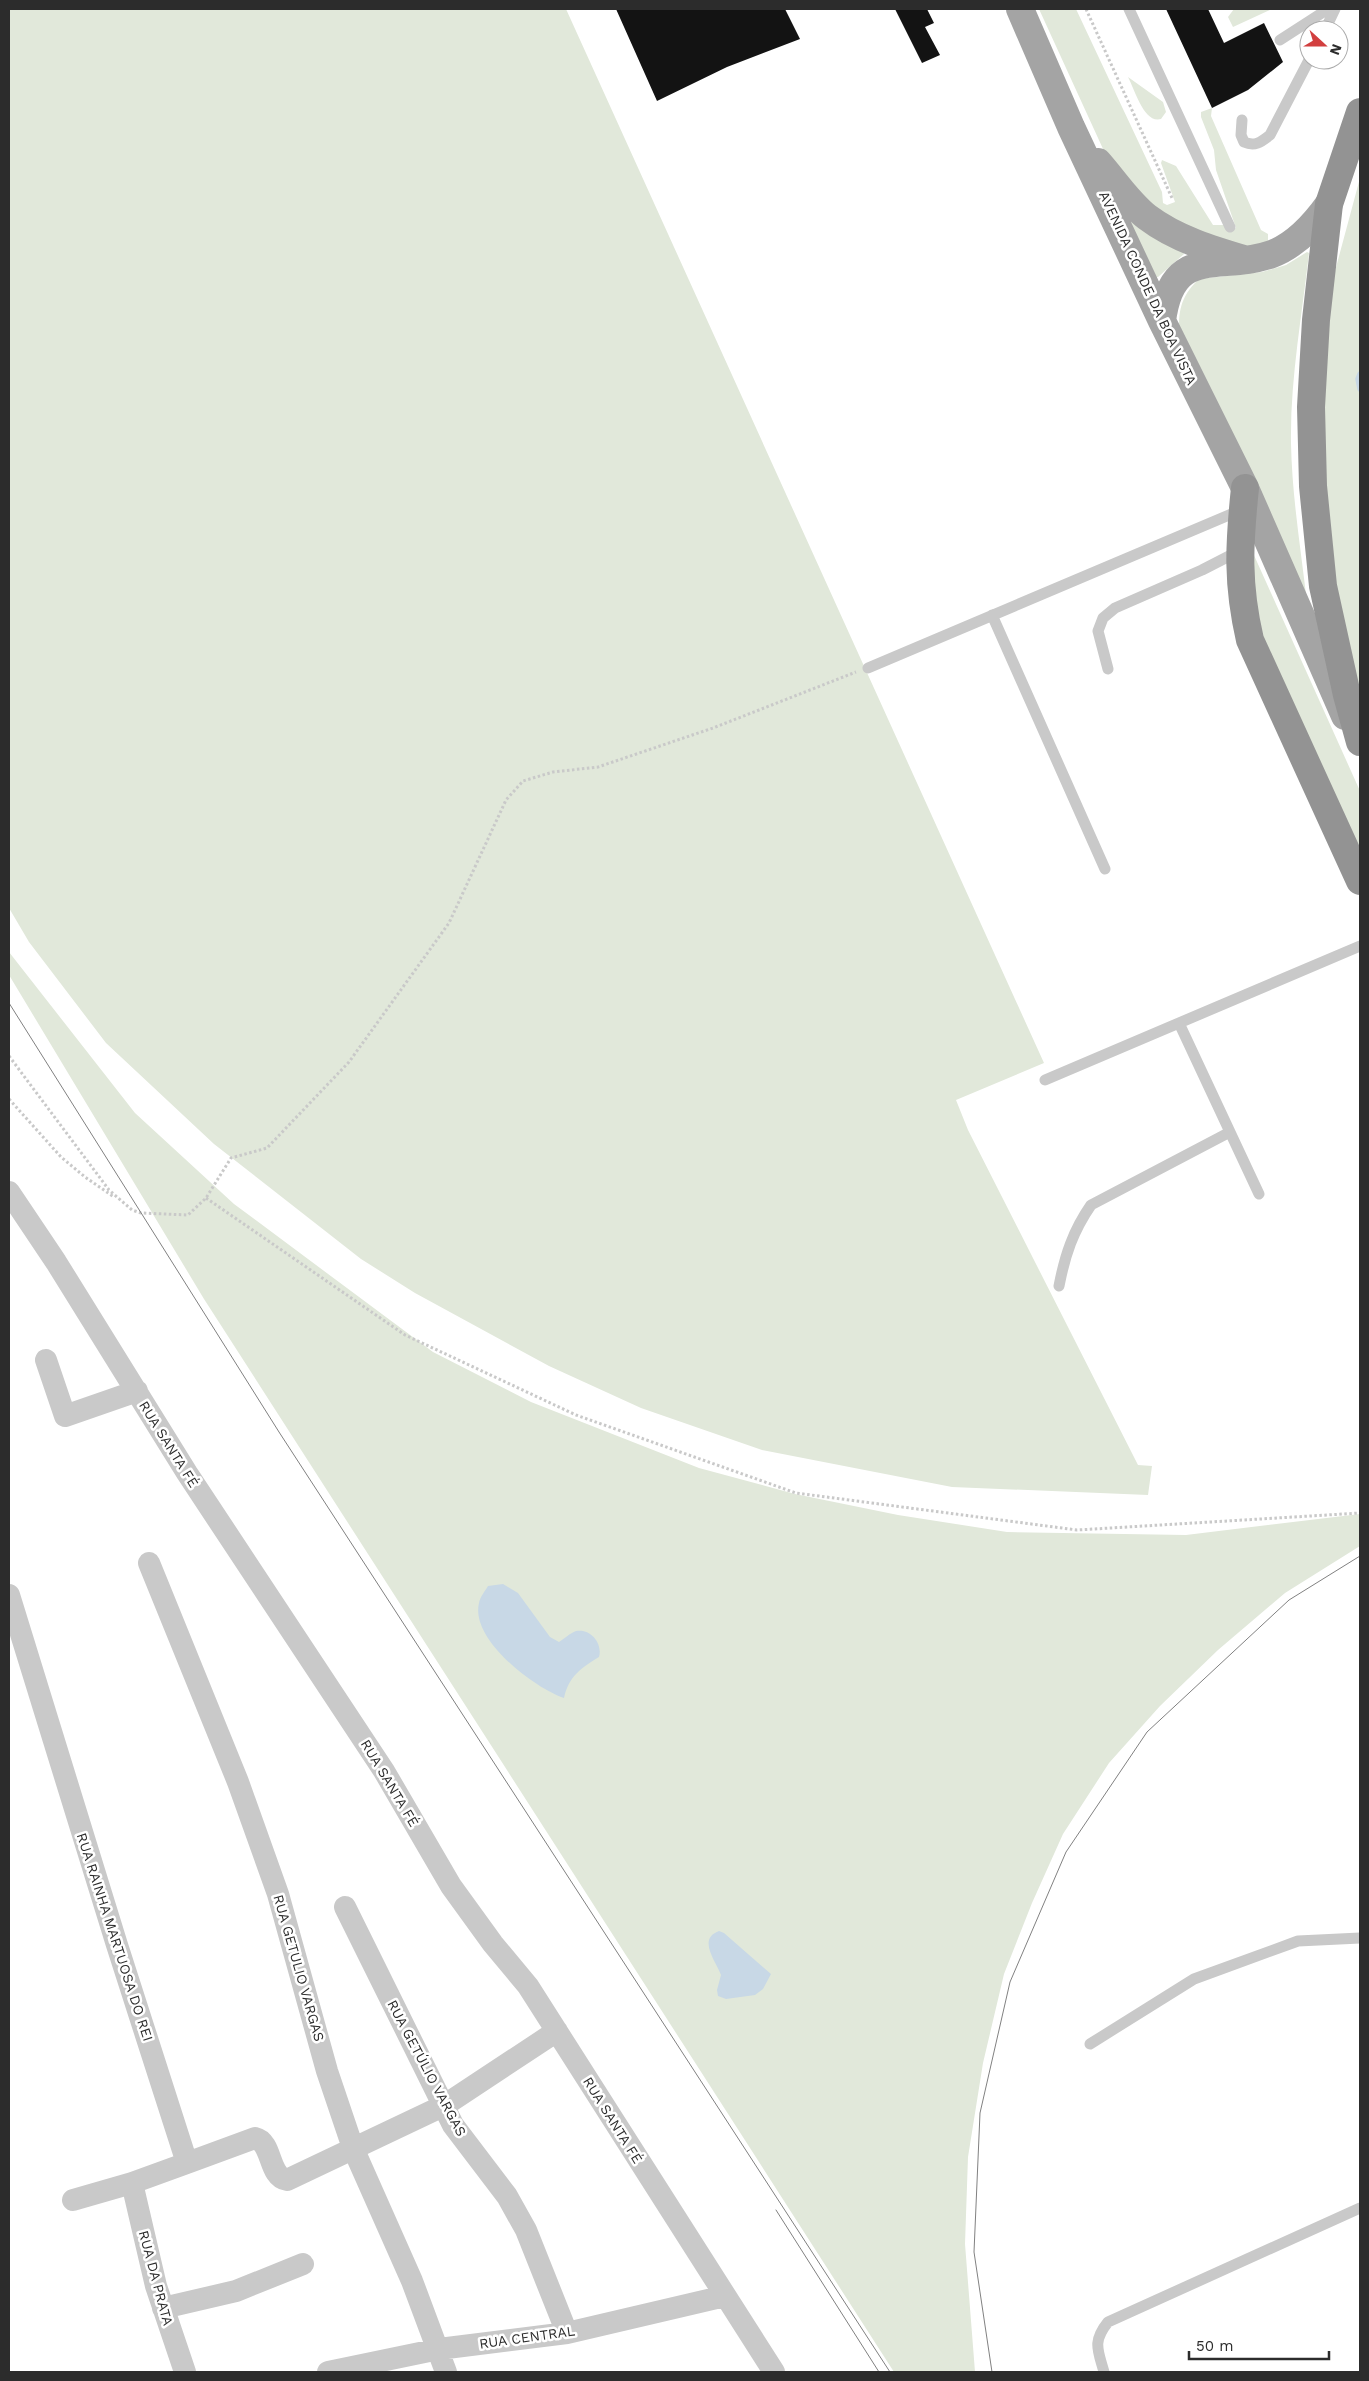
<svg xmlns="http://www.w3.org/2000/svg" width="1369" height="2381" font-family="'Work Sans',sans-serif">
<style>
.green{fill:#e1e8da}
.water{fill:#c8d8e6}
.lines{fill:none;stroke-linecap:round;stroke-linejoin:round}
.stream{stroke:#c8d8e6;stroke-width:5.5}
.building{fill:#131313}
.path{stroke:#c9c9c9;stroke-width:3;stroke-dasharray:2.5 2.5;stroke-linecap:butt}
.lane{stroke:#c9c9c9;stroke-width:11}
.street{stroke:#c9c9c9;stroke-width:22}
.primary{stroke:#a4a4a4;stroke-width:28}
.highway{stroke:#939393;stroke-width:28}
.tram{stroke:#818181;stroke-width:1}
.labels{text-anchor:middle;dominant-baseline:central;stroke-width:5;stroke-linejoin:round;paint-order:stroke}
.street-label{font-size:14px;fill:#2c2c2c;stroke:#fff}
</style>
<rect width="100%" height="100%" fill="#fff"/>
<!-- green -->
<path class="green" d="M 9,9 L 566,9 L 1044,1063 L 956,1100 L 968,1130 L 1138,1465 L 1152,1466 L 1148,1495 L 952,1487 L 762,1450 L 641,1408 L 549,1366 L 415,1293 L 361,1259 L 214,1144 L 106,1043 L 29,942 L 9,908 Z
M 1039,9 L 1076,9 L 1162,192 L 1163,203 L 1167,205 L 1175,202 L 1161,163 L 1162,160 L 1176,166 L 1213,225 L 1224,225 L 1229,232 L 1236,228 L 1216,170 L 1214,150 L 1201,117 L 1201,112 L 1212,108 L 1211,116 L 1261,230 L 1268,234 L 1268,244 L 1250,247 L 1208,238 L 1151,207 L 1109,162 Z
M 1234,9 L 1272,9 L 1233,27 L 1228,17 Z
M 1128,77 L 1163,102 L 1166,112 L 1161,119 C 1144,124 1135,90 1128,77 Z
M 1360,178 L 1360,706 L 1323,521 L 1321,404 L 1331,286 Z
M 1125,218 L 1183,252 L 1184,254 L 1158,277 L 1154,277 Z
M 1307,252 L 1309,253 C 1302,316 1290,380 1291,443 C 1292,497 1301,550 1307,603 L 1179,326 C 1179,306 1184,293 1199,279 L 1262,272 L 1286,265 Z
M 1248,550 L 1253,553 L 1360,791 L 1360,853 L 1260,631 Z
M 9,952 L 135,1113 L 234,1204 L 433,1352 L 531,1402 L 699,1468 L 795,1494 L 898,1515 L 1007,1532 L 1186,1535 L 1360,1514 L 1360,1546 L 1285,1593 L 1218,1650 L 1160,1706 L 1109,1763 L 1063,1834 L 1032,1903 L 1004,1974 L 983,2063 L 968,2157 L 965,2244 L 975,2372 L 894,2372 L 204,1299 L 9,975 Z"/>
<!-- water -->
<path class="water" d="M 503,1584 L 518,1593 L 550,1637 L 559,1642 C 564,1639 570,1633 576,1631 C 591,1628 603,1644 599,1657 C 581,1668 569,1676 564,1698 C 534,1688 470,1639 479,1603 C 480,1597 485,1591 488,1586 Z
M 719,1931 L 724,1933 L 771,1974 L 763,1989 L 755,1995 L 726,1999 L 718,1996 L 717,1990 L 721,1975 C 716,1961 697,1939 719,1931 Z"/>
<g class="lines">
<!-- stream -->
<path class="stream" d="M 1360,374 L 1358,379 L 1360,389"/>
</g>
<!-- building -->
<path class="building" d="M 616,9 L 785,9 L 800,39 L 727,67 L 657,101 Z
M 895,9 L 927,9 L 934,23 L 925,27 L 940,55 L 922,63 Z
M 1166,9 L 1208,9 L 1224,43 L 1264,23 L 1283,62 L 1248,90 L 1212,108 Z"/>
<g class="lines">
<!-- path -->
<path class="path" d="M 1086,9 L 1172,198
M 9,1056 L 109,1190 L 132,1210 L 141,1213 L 188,1215 L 206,1198 L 231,1158 L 267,1148 L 349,1062 L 449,923 L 506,800 L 523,781 L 553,772 L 598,767 L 713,728 L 856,672
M 9,1099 L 61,1157 L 85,1177 L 114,1197
M 206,1198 L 405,1335 L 576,1415 L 796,1493 L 1077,1530 L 1360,1513"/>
<!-- lane -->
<path class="lane" d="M 1129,9 L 1230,227
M 1325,30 L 1335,9
M 1280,40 L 1328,9
M 1242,120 L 1241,135 L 1244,142 C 1255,147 1261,142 1270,135 L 1309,60
M 992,615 L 1105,869
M 868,668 L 1241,510
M 1108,669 L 1098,631 L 1103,618 L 1115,608 L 1202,570 L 1239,551
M 1179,1023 L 1259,1194
M 1045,1080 L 1360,946
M 1059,1286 C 1065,1255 1073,1231 1091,1205 L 1230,1132
M 1090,2044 L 1194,1979 L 1298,1941 L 1360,1938
M 1104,2372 C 1098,2350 1092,2342 1108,2322 L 1360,2208"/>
<!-- street -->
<path class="street" d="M 9,1192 L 56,1262 L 187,1473 L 384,1771 L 451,1886 L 493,1944 L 528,1986 L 774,2372
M 46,1360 L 65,1416 L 137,1391
M 149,1563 L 238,1782 L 278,1894 L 327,2071 L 353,2148 L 412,2281 L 446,2372
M 9,1595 L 117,1945 L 187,2163 L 132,2183 L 73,2200
M 345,1907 L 453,2125 L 507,2196 L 526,2230 L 567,2333
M 187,2163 L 255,2138 C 273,2142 268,2177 287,2180 L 445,2105 L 557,2031
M 132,2183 L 156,2286 L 185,2372
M 163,2308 L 236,2291 L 303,2264
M 328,2372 L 439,2349 L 567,2333 L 725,2296"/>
<!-- primary -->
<path class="primary" d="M 1020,9 L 1071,127 L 1162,321 L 1245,488 L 1345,716
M 1098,162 C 1114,180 1128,202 1147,217 C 1176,239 1213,250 1247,260
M 1162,321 C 1172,243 1219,273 1272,254 C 1296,245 1314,225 1329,204"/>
<!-- highway -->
<path class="highway" d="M 1360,112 L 1329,204 L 1316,320 L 1311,407 L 1313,486 L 1323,586 L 1347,695 L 1360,742
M 1245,488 C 1239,545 1237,584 1250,640 L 1360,881"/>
<!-- tram -->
<path class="tram" d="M 9,1003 L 279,1432 L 890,2372
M 776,2210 L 879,2372
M 992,2372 L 974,2252 L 980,2113 L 1010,1982 L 1066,1852 L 1147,1732 L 1289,1600 L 1360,1556"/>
</g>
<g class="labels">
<!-- street labels -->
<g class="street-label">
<text transform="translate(1148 288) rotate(65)">AVENIDA CONDE DA BOA VISTA</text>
<text transform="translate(169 1444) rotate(58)">RUA SANTA FÉ</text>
<text transform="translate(390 1783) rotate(59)">RUA SANTA FÉ</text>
<text transform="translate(115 1937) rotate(72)">RUA RAINHA MARTUOSA DO REI</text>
<text transform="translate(299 1968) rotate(74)">RUA GETULIO VARGAS</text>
<text transform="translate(427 2068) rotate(62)">RUA GETÚLIO VARGAS</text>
<text transform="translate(613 2120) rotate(58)">RUA SANTA FÉ</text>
<text transform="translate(156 2278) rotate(75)">RUA DA PRATA</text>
<text transform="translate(527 2337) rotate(-8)">RUA CENTRAL</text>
</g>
</g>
<!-- border -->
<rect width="1369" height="2381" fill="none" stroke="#2c2c2c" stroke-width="20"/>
<!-- north arrow -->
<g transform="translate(1324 45) rotate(111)"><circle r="24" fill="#ffffff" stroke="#ababab"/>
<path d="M0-4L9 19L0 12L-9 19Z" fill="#d23f3f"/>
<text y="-8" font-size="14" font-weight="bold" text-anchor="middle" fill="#2c2c2c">N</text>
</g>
<!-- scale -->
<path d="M1189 2351v8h140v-8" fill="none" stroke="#2c2c2c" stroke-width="2.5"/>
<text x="1196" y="2351" font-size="15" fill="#2c2c2c" stroke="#ffffff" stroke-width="4" paint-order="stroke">50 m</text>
</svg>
